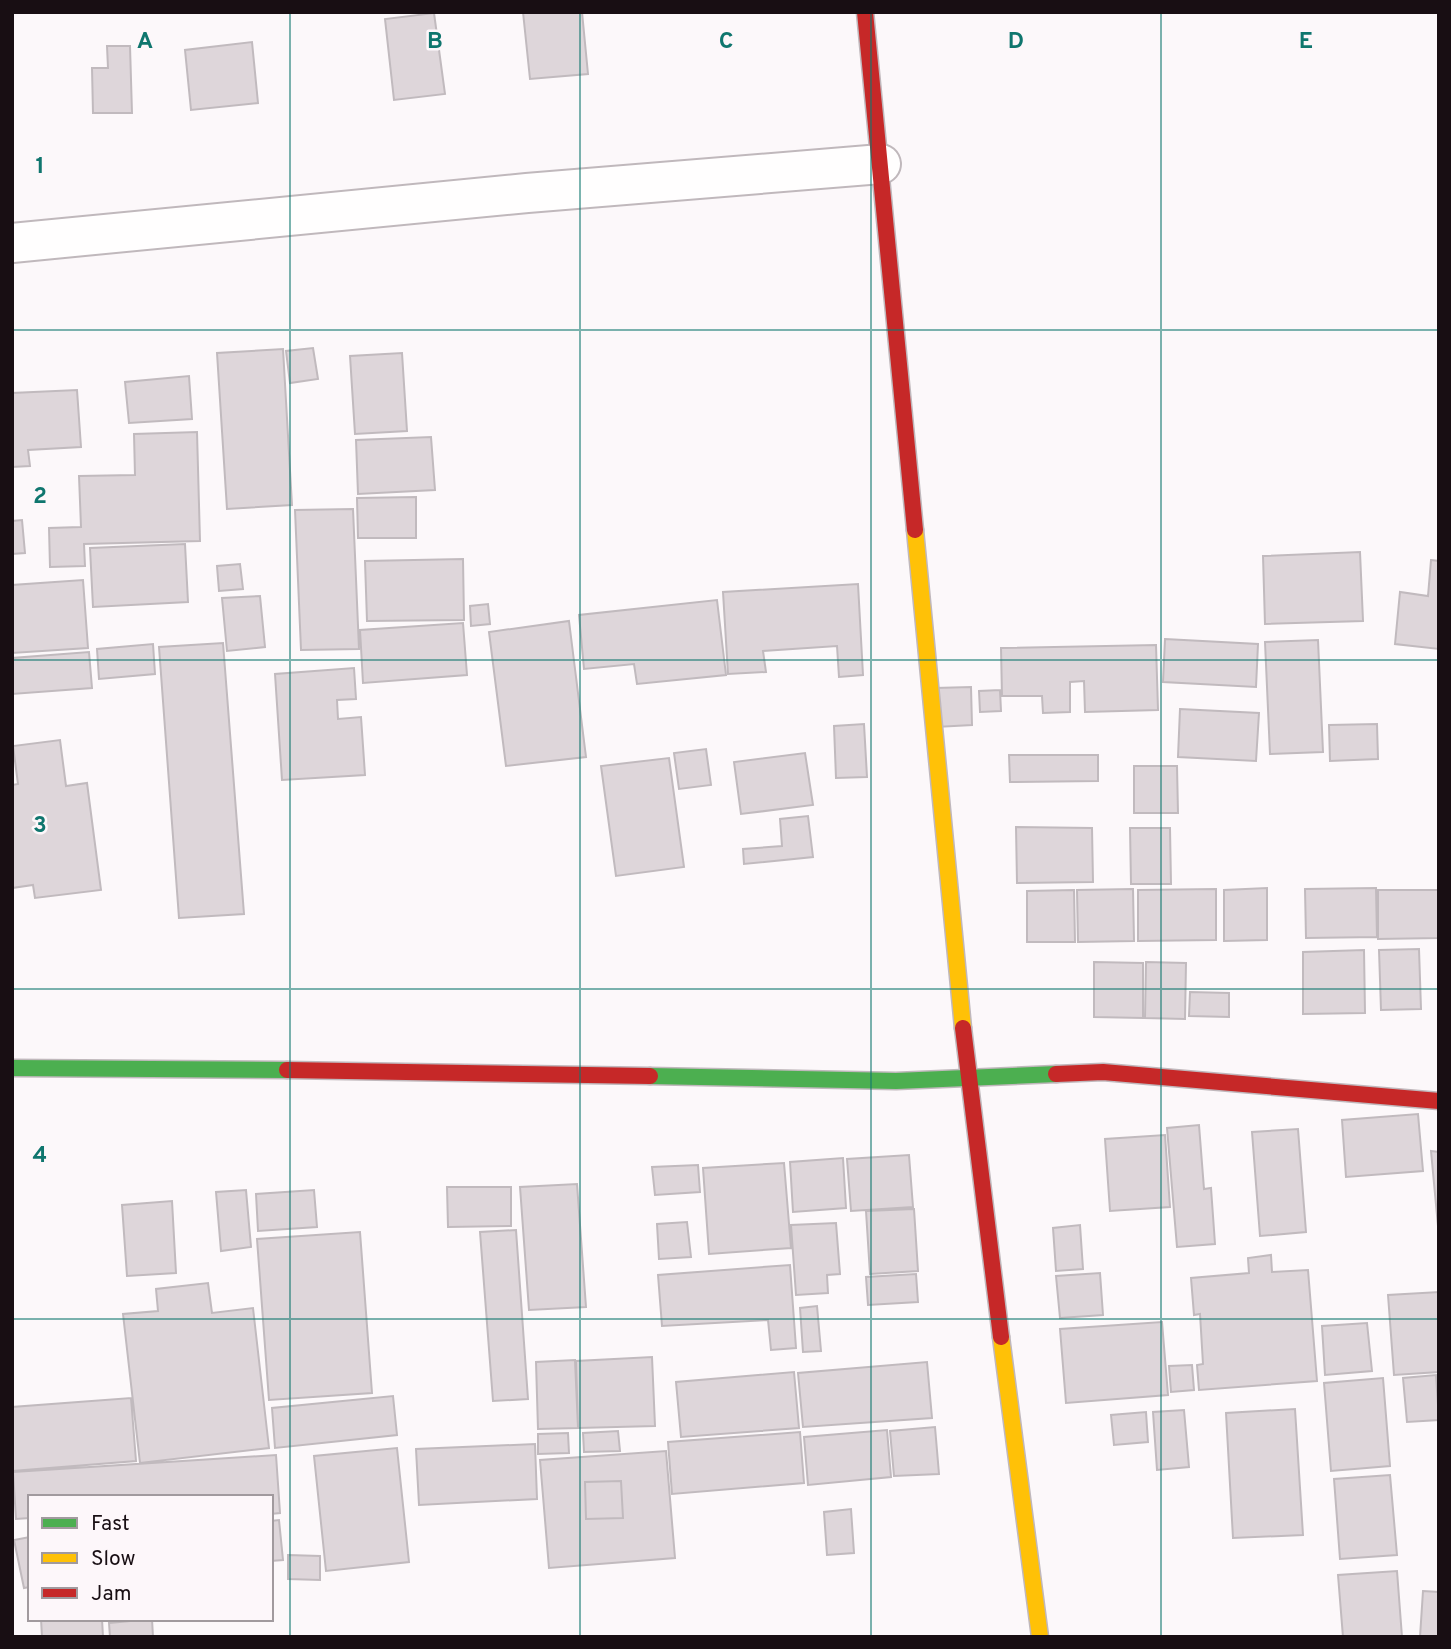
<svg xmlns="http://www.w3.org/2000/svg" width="1451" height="1649" font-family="Overpass,sans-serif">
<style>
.building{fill:#ded6da;stroke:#c1babe;stroke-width:2;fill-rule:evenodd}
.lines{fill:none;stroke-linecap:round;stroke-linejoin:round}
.street-casing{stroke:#c0b8bc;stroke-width:42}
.fast-casing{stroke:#c0b8bc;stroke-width:19}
.slow-casing{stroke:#c0b8bc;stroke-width:19}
.jam-casing{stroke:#c0b8bc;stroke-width:19}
.street{stroke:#fffefe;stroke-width:38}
.fast{stroke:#4caf50;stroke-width:16}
.slow{stroke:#ffc107;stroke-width:16}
.jam{stroke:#c62828;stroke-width:16}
.grid{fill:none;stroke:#0f766e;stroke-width:2;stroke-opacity:0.55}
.grid-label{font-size:23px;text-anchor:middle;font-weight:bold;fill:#0f766e;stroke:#fdf7fa;stroke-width:5;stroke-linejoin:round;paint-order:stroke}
</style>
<rect width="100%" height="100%" fill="#fcf8fa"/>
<!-- building -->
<path class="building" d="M 523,12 L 582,12 L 588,74 L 530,79 Z
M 434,13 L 445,94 L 394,100 L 385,19 Z
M 252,42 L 258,103 L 191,110 L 185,50 Z
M 107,46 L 130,46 L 132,113 L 93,113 L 92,68 L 108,68 Z
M 313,348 L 318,379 L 290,383 L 286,351 Z
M 283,349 L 292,505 L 227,509 L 217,353 Z
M 402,353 L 407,431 L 355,434 L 350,356 Z
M 189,376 L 192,419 L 129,423 L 125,382 Z
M 77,390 L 81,447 L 28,450 L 30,466 L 12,467 L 12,393 Z
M 197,432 L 200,541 L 84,544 L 85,566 L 50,567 L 49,528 L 81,527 L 79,476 L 135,475 L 134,434 Z
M 431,437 L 435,490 L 358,494 L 356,440 Z
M 416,497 L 416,538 L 358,538 L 357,498 Z
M 353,509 L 359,649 L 301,650 L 295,510 Z
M 22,520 L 25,553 L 12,554 L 12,521 Z
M 185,544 L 188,602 L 93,607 L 90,548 Z
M 1360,552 L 1363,621 L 1265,624 L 1263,556 Z
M 463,559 L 464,620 L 367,621 L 365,561 Z
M 1431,560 L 1439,561 L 1439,649 L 1395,644 L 1400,592 L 1428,596 Z
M 240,564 L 243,589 L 219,591 L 217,566 Z
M 83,580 L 88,648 L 12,653 L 12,585 Z
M 858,584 L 863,675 L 839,677 L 837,646 L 763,651 L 766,672 L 728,674 L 723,592 Z
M 260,596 L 265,647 L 227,651 L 222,598 Z
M 717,600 L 726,675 L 637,684 L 634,664 L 584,669 L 579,615 Z
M 488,604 L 490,624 L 471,626 L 470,606 Z
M 569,621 L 586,757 L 506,766 L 489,632 Z
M 463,623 L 467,675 L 363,683 L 360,630 Z
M 1165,639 L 1258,644 L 1256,687 L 1163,682 Z
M 1318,640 L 1323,752 L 1270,754 L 1265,642 Z
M 223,643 L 244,914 L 179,918 L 159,647 Z
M 153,644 L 155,674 L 99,679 L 97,649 Z
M 1156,645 L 1158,710 L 1085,712 L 1084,681 L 1070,682 L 1070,712 L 1043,713 L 1042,696 L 1002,696 L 1001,648 Z
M 89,652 L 92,688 L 12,694 L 12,658 Z
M 354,668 L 356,699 L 337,700 L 338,719 L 361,717 L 365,775 L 282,780 L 275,674 Z
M 971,687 L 972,725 L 936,727 L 935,688 Z
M 1000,690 L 1001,711 L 980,712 L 979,691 Z
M 1180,709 L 1259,713 L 1256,761 L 1178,757 Z
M 864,724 L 867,777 L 836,778 L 834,726 Z
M 1377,724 L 1378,759 L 1330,761 L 1329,725 Z
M 60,740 L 66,786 L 87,783 L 101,890 L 35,898 L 33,885 L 12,888 L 12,785 L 18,784 L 13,746 Z
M 706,749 L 711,785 L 679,789 L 674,753 Z
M 805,753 L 813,805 L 741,814 L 734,762 Z
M 1009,755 L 1098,755 L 1098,781 L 1010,782 Z
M 669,758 L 684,867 L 616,876 L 601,766 Z
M 1134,766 L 1177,766 L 1178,813 L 1134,813 Z
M 808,816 L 813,857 L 744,864 L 743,849 L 782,846 L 780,819 Z
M 1016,827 L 1092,828 L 1093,882 L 1017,883 Z
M 1130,828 L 1170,828 L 1171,884 L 1131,884 Z
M 1267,888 L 1267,940 L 1224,941 L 1224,890 Z
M 1376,888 L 1377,937 L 1306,938 L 1305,889 Z
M 1133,889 L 1134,941 L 1078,942 L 1077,890 Z
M 1216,889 L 1216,940 L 1138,941 L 1138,890 Z
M 1074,890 L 1075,942 L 1027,942 L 1027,891 Z
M 1378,890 L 1439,890 L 1439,938 L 1378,939 Z
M 1419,949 L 1421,1009 L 1381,1010 L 1379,950 Z
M 1364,950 L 1365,1013 L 1303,1014 L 1303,952 Z
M 1094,962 L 1143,963 L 1143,1018 L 1094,1017 Z
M 1146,962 L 1186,963 L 1185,1019 L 1145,1018 Z
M 1190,992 L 1229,993 L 1229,1017 L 1189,1016 Z
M 1418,1114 L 1423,1171 L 1346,1177 L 1342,1120 Z
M 1199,1125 L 1204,1189 L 1211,1188 L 1215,1244 L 1177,1247 L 1167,1128 Z
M 1298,1129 L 1306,1232 L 1260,1236 L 1252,1132 Z
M 1165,1135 L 1170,1207 L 1110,1211 L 1105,1139 Z
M 1431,1151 L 1439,1152 L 1439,1226 L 1438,1226 Z
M 909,1155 L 913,1207 L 851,1211 L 847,1159 Z
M 843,1158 L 846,1208 L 793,1212 L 790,1162 Z
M 784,1163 L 791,1248 L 709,1254 L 703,1168 Z
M 698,1165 L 700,1192 L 655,1195 L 652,1167 Z
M 577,1184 L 586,1307 L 529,1310 L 520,1187 Z
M 447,1187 L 511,1187 L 511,1226 L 448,1227 Z
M 246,1190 L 251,1247 L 221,1251 L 216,1192 Z
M 314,1190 L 317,1227 L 258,1231 L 256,1194 Z
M 172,1201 L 176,1273 L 127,1276 L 122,1205 Z
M 914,1209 L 918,1271 L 870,1274 L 866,1211 Z
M 687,1222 L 691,1257 L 659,1259 L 657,1224 Z
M 836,1223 L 840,1274 L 827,1275 L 828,1293 L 796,1295 L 791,1225 Z
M 1080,1225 L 1083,1269 L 1056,1271 L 1053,1228 Z
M 516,1230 L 528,1399 L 493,1401 L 480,1232 Z
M 360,1232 L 372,1393 L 269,1400 L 257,1239 Z
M 1271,1255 L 1272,1272 L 1308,1270 L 1317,1381 L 1199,1390 L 1197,1365 L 1203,1364 L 1200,1314 L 1194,1315 L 1191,1278 L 1249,1273 L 1248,1258 Z
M 790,1265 L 796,1348 L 771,1350 L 768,1320 L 662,1326 L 658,1275 Z
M 1100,1273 L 1103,1315 L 1060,1318 L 1056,1276 Z
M 916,1274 L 918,1302 L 868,1305 L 866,1277 Z
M 208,1283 L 212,1313 L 253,1308 L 269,1448 L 140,1463 L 123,1314 L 158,1311 L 156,1289 Z
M 1439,1292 L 1439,1372 L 1394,1375 L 1388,1295 Z
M 817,1306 L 821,1351 L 803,1352 L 800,1308 Z
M 1162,1322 L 1168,1395 L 1066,1403 L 1060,1329 Z
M 1367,1323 L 1372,1371 L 1325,1375 L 1322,1326 Z
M 652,1357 L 655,1426 L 578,1428 L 576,1361 Z
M 575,1360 L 578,1428 L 538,1429 L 536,1362 Z
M 927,1362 L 932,1418 L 803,1427 L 798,1373 Z
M 1192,1365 L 1194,1390 L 1171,1392 L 1169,1366 Z
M 794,1372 L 799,1428 L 681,1437 L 676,1382 Z
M 1436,1375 L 1439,1420 L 1407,1422 L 1403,1378 Z
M 1383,1378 L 1390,1466 L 1331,1471 L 1324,1383 Z
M 393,1396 L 397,1435 L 275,1448 L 272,1408 Z
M 131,1398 L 136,1461 L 12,1471 L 12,1407 Z
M 1295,1409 L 1303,1535 L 1233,1538 L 1226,1413 Z
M 1184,1410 L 1189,1467 L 1157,1470 L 1153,1412 Z
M 1146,1412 L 1148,1442 L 1114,1445 L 1111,1415 Z
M 935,1427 L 939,1474 L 894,1476 L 890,1431 Z
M 887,1430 L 891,1477 L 808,1485 L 804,1437 Z
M 618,1431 L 620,1451 L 584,1452 L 583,1433 Z
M 800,1432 L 804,1483 L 672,1494 L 668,1442 Z
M 568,1433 L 569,1453 L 538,1454 L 538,1434 Z
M 535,1444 L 537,1499 L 419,1505 L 416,1449 Z
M 397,1448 L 409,1562 L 326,1571 L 314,1456 Z
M 666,1451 L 675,1558 L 549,1568 L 540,1460 ZM 621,1481 L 623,1518 L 586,1519 L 585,1482 Z
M 276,1455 L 280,1513 L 271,1514 L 271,1497 L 30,1497 L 30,1518 L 16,1519 L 13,1472 Z
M 1390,1475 L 1397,1555 L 1340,1559 L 1334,1479 Z
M 621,1481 L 623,1518 L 586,1519 L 585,1482 Z
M 851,1509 L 854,1553 L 827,1555 L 824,1512 Z
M 279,1520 L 283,1560 L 271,1561 L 271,1521 Z
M 30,1537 L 30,1587 L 24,1588 L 14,1540 Z
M 288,1555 L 320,1556 L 320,1580 L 288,1579 Z
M 1397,1571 L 1402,1637 L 1343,1637 L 1338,1575 Z
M 1423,1591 L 1439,1592 L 1439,1637 L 1420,1637 Z
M 41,1619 L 102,1619 L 103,1637 L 42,1637 Z
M 152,1619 L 153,1637 L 110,1637 L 109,1623 Z"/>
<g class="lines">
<defs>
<path id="street" d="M 12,243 L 527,193 L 881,164"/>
<path id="fast" d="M 12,1068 L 287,1070
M 650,1076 L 896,1081 L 1056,1074"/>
<path id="slow" d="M 915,530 L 963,1028
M 1001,1337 L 1040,1637"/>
<path id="jam" d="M 865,12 L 915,530
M 963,1028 L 1001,1337
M 287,1070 L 650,1076
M 1056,1074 L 1103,1072 L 1439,1101"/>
</defs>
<!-- street casing -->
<use href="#street" class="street-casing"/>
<!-- fast casing -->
<use href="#fast" class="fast-casing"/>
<!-- slow casing -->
<use href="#slow" class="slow-casing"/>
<!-- jam casing -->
<use href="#jam" class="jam-casing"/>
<!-- street -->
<use href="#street" class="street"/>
<!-- fast -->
<use href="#fast" class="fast"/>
<!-- slow -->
<use href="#slow" class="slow"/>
<!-- jam -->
<use href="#jam" class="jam"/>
</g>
<!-- grid -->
<path class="grid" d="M 290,12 L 290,1637M 580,12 L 580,1637M 871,12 L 871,1637M 1161,12 L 1161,1637M 12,330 L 1439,330M 12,660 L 1439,660M 12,989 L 1439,989M 12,1319 L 1439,1319"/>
<g class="grid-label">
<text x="145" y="48">A</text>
<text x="435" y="48">B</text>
<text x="726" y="48">C</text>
<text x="1016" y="48">D</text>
<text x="1306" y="48">E</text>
<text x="40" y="173">1</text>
<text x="40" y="503">2</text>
<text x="40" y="832">3</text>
<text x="40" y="1162">4</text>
</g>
<!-- border -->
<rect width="1451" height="1649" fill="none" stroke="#180e13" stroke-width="28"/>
<!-- legend -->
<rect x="28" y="1495" width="245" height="126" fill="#fdf7fa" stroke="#a19a9e" stroke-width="2"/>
<rect x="42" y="1518" width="35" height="10" fill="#4caf50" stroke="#a19a9e" stroke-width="2"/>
<text x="91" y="1530" font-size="21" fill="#180e13">Fast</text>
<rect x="42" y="1553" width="35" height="10" fill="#ffc107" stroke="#a19a9e" stroke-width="2"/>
<text x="91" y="1565" font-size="21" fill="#180e13">Slow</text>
<rect x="42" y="1588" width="35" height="10" fill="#c62828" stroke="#a19a9e" stroke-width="2"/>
<text x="91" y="1600" font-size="21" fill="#180e13">Jam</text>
</svg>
